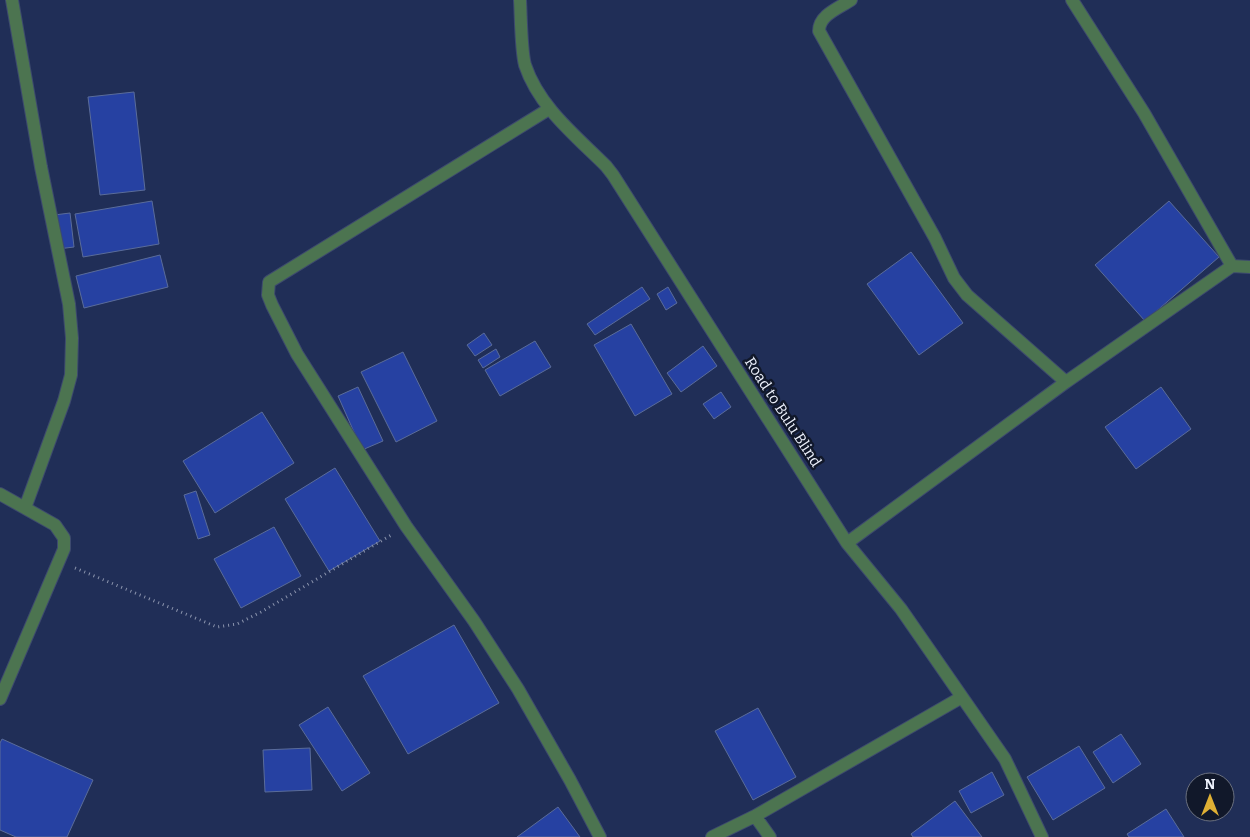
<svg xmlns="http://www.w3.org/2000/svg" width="1250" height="837" font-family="Bitter,serif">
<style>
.building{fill:#2641a2;stroke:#5a6c9a}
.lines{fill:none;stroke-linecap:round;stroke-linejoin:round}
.minor-casing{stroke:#3d4a6e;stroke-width:14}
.path{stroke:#8c95ae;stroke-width:3;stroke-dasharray:1 4;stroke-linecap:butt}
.minor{stroke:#4c7450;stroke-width:12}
.labels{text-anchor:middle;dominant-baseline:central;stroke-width:5;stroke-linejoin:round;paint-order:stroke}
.street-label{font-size:15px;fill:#eff3fe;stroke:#11182a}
</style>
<rect width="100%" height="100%" fill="#202e57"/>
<!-- building -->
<path class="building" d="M 134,92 L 145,190 L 100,195 L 88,97 Z
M 152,201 L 159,244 L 83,257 L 75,214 Z
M 1169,201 L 1219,257 L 1145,321 L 1095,265 Z
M 70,213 L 74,247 L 58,249 L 54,215 Z
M 911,252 L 963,323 L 919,355 L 867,284 Z
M 160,255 L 168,287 L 84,308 L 76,276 Z
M 642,287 L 650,299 L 595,335 L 587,324 Z
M 668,287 L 677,303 L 666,310 L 657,294 Z
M 631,324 L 672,394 L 635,416 L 594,345 Z
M 484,333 L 492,345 L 475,356 L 467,345 Z
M 535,341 L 551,367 L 500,396 L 485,370 Z
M 703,346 L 717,366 L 681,392 L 667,373 Z
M 496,349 L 500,357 L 483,368 L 478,360 Z
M 403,352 L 437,421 L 396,442 L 361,372 Z
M 358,387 L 383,441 L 362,450 L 338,396 Z
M 1161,387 L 1191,429 L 1136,469 L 1105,427 Z
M 721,392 L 731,407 L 714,419 L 703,404 Z
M 262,412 L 294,463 L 215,513 L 183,461 Z
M 335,468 L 380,541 L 329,571 L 285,499 Z
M 196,491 L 210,535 L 198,539 L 184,495 Z
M 274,527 L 301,576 L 241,608 L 214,559 Z
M 454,625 L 499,703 L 408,754 L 363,676 Z
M 328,707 L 370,773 L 342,791 L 299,725 Z
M 758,708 L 796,777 L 753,800 L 715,731 Z
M 1121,734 L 1141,764 L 1113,783 L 1093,752 Z
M 2,739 L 93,780 L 67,837 L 16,837 L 0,830 L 0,743 Z
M 1079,746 L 1105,788 L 1053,820 L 1027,777 Z
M 310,748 L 312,790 L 265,792 L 263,750 Z
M 992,772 L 1004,795 L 971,813 L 959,791 Z
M 955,801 L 982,837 L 913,837 L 911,834 Z
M 558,807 L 580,837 L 517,837 Z
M 1166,809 L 1184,837 L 1129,837 L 1127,834 Z"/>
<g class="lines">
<defs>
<path id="minor" d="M 12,0 L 41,167 L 69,304 L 72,338 L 71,375 L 64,401 L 25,508
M 520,0 C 521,17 521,50 525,65 C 539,107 576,136 606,166 L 613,175 L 847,543 L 901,609 L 1005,759 L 1042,837
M 851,0 C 839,8 819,15 819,31 L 935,238 L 954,278 L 967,295 L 1066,382
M 1072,0 L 1144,113 L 1232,266
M 549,109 L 269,282 L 268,295 L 272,305 L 297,354 L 406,526 L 474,621 L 518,689 L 570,780 L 600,837
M 0,494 L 55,525 L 64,538 L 64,549 L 0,699
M 847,543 L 1066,382 L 1232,266 L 1250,267
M 755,816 L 962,697
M 712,837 L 755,816 L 770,837"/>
</defs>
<!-- minor casing -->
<use href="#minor" class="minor-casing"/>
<!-- path -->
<path class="path" d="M 75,568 L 217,627 L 237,624 L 261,612 L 393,534"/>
<!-- minor -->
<use href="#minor" class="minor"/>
</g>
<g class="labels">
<!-- street labels -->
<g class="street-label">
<text transform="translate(783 412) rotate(57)">Road to Bulu Blind</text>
</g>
</g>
<!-- north arrow -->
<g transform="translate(1210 797)"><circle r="24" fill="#11182a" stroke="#6a707f"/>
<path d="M0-4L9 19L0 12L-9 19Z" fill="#dfb034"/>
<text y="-8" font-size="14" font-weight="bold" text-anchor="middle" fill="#eff3fe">N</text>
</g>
</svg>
